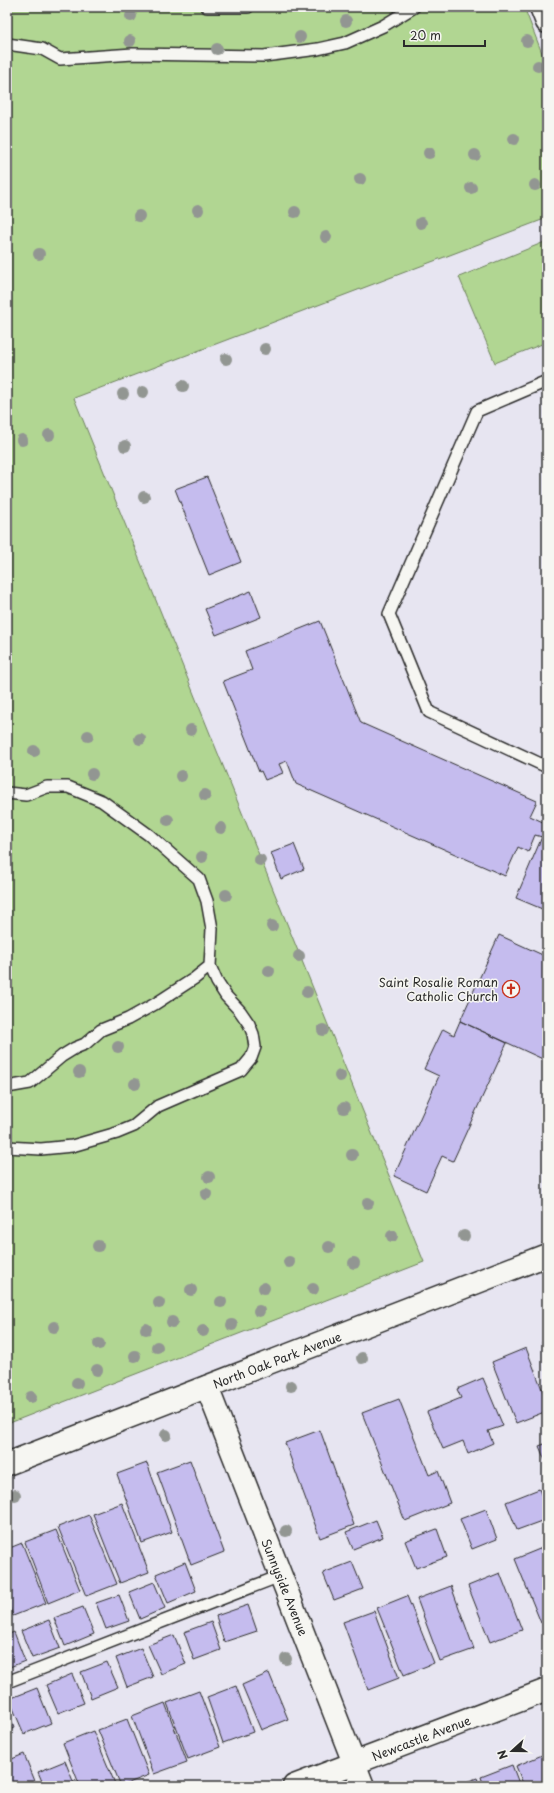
<svg xmlns="http://www.w3.org/2000/svg" width="554" height="1793" font-family="'Playpen Sans',sans-serif">
<style>
.green{fill:#b1d692;stroke:#6e805e}
.building{fill:#c5bcee;stroke:#2b2b2b}
.lines{fill:none;stroke-linecap:round;stroke-linejoin:round}
.service-casing{stroke:#2b2b2b;stroke-width:14}
.minor-casing{stroke:#2b2b2b;stroke-width:25}
.tertiary-casing{stroke:#2b2b2b;stroke-width:25}
.service{stroke:#f6f6f2;stroke-width:11}
.minor{stroke:#f6f6f2;stroke-width:22}
.tertiary{stroke:#f6f6f2;stroke-width:22}
.tree{fill:#929692}
.labels{text-anchor:middle;dominant-baseline:central;stroke-width:3;stroke-linejoin:round;paint-order:stroke}
.poi-label{font-size:12px;fill:#2b2b2b;stroke:#f6f6f2;text-anchor:end}
.street-label{font-size:12px;fill:#2b2b2b;stroke:#f6f6f2}
</style>
<rect width="100%" height="100%" fill="#e7e5f1"/>
<filter id="ink" filterUnits="userSpaceOnUse"><feTurbulence type="fractalNoise" baseFrequency=".025" numOctaves="2"/><feDisplacementMap in="SourceGraphic" scale="8" xChannelSelector="R" yChannelSelector="G"/><feConvolveMatrix kernelMatrix="1 2 1 2 8 2 1 2 1" color-interpolation-filters="sRGB"/></filter>
<g filter="url(#ink)">
<!-- green -->
<path class="green" d="M 7,7 L 524,7 L 547,66 L 547,218 L 74,398 L 424,1262 L 7,1424 Z
M 547,241 L 547,342 L 495,363 L 459,277 Z"/>
<!-- building -->
<path class="building" d="M 207,477 L 241,562 L 209,575 L 175,489 Z
M 251,591 L 261,617 L 216,635 L 205,609 Z
M 320,621 L 361,723 L 537,801 L 530,816 L 547,824 L 542,837 L 535,835 L 528,852 L 518,847 L 505,876 L 296,784 L 287,761 L 279,764 L 283,773 L 265,780 L 261,771 L 259,772 L 223,681 L 252,670 L 245,651 Z
M 547,825 L 547,911 L 516,898 Z
M 294,844 L 304,869 L 281,879 L 271,853 Z
M 499,935 L 547,957 L 547,1061 L 460,1021 Z
M 460,1021 L 507,1043 L 453,1161 L 442,1156 L 426,1191 L 394,1176 L 439,1076 L 424,1069 L 443,1029 L 454,1035 Z
M 547,1340 L 547,1354 L 542,1342 Z
M 526,1348 L 547,1402 L 547,1411 L 516,1423 L 492,1362 Z
M 483,1378 L 503,1426 L 488,1431 L 493,1443 L 468,1454 L 463,1441 L 443,1449 L 427,1412 L 461,1398 L 457,1389 Z
M 399,1399 L 429,1475 L 438,1471 L 450,1503 L 405,1521 L 362,1413 Z
M 320,1430 L 354,1525 L 320,1538 L 285,1443 Z
M 547,1443 L 547,1465 L 539,1446 Z
M 190,1460 L 224,1552 L 191,1565 L 157,1472 Z
M 147,1463 L 172,1532 L 142,1543 L 117,1474 Z
M 539,1489 L 547,1510 L 547,1519 L 517,1530 L 506,1502 Z
M 122,1503 L 149,1572 L 120,1583 L 93,1514 Z
M 486,1509 L 497,1539 L 472,1549 L 460,1519 Z
M 89,1515 L 117,1584 L 86,1596 L 58,1527 Z
M 376,1520 L 383,1537 L 353,1549 L 346,1532 Z
M 437,1529 L 447,1557 L 416,1568 L 405,1541 Z
M 56,1530 L 80,1590 L 48,1603 L 25,1542 Z
M 22,1543 L 46,1603 L 13,1616 L 7,1601 L 7,1549 Z
M 547,1546 L 547,1621 L 541,1623 L 515,1559 Z
M 185,1562 L 196,1591 L 168,1603 L 156,1574 Z
M 352,1562 L 363,1589 L 334,1600 L 323,1573 Z
M 500,1573 L 522,1630 L 490,1642 L 468,1586 Z
M 154,1582 L 165,1608 L 140,1619 L 129,1592 Z
M 451,1586 L 474,1649 L 440,1661 L 417,1599 Z
M 119,1595 L 129,1621 L 106,1629 L 96,1603 Z
M 407,1596 L 434,1663 L 404,1675 L 377,1608 Z
M 248,1605 L 257,1631 L 224,1642 L 216,1616 Z
M 83,1607 L 94,1634 L 65,1646 L 54,1618 Z
M 7,1608 L 10,1617 L 7,1618 Z
M 374,1611 L 399,1678 L 368,1690 L 343,1622 Z
M 49,1620 L 60,1648 L 32,1658 L 21,1631 Z
M 211,1622 L 221,1650 L 194,1660 L 184,1632 Z
M 14,1632 L 25,1661 L 7,1668 L 7,1635 Z
M 174,1635 L 186,1664 L 161,1674 L 148,1645 Z
M 141,1648 L 153,1677 L 127,1687 L 116,1658 Z
M 107,1662 L 118,1687 L 91,1698 L 81,1672 Z
M 269,1673 L 288,1719 L 261,1730 L 242,1685 Z
M 72,1674 L 84,1703 L 58,1713 L 46,1685 Z
M 236,1686 L 253,1732 L 223,1743 L 207,1697 Z
M 37,1688 L 51,1723 L 24,1734 L 9,1699 Z
M 199,1691 L 220,1747 L 188,1759 L 167,1703 Z
M 165,1703 L 187,1762 L 154,1774 L 132,1716 Z
M 7,1709 L 14,1728 L 7,1731 Z
M 127,1719 L 149,1775 L 121,1786 L 98,1730 Z
M 93,1731 L 116,1786 L 80,1786 L 63,1743 Z
M 547,1753 L 547,1786 L 524,1786 L 516,1766 Z
M 24,1754 L 37,1786 L 7,1786 L 7,1761 Z
M 65,1761 L 75,1786 L 44,1786 L 38,1772 Z
M 512,1765 L 520,1786 L 484,1786 L 481,1777 Z
M 477,1778 L 480,1786 L 455,1786 Z"/>
<g class="lines">
<defs>
<path id="service" d="M 207,7 L 248,7
M 7,44 L 42,49 L 60,59 L 133,54 L 264,56 L 318,49 L 345,43 L 383,26 L 414,7
M 547,381 L 477,411 L 389,614 L 429,712 L 547,767
M 7,793 L 26,795 L 47,787 L 68,787 L 102,801 L 149,835 L 199,879 L 207,901 L 212,929 L 210,966 L 217,982 L 226,996 L 240,1011 L 249,1024 L 253,1034 L 255,1047 L 251,1058 L 241,1070 L 158,1106 L 134,1126 L 117,1133 L 72,1146 L 41,1149 L 7,1147
M 7,1087 L 30,1083 L 62,1056 L 75,1048 L 85,1044 L 101,1030 L 128,1019 L 155,1004 L 195,978 L 210,966
M 7,1682 L 280,1576"/>
<path id="minor" d="M 541,7 L 547,22
M 207,1387 L 363,1786
M 294,1786 L 547,1690"/>
<path id="tertiary" d="M 7,1464 L 547,1255"/>
</defs>
<!-- service casing -->
<use href="#service" class="service-casing"/>
<!-- minor casing -->
<use href="#minor" class="minor-casing"/>
<!-- tertiary casing -->
<use href="#tertiary" class="tertiary-casing"/>
<!-- service -->
<use href="#service" class="service"/>
<!-- minor -->
<use href="#minor" class="minor"/>
<!-- tertiary -->
<use href="#tertiary" class="tertiary"/>
</g>
<!-- trees -->
<g class="tree">
<circle cx="131" cy="16" r="6"/>
<circle cx="346" cy="21" r="6"/>
<circle cx="300" cy="37" r="6"/>
<circle cx="130" cy="41" r="6"/>
<circle cx="527" cy="41" r="6"/>
<circle cx="217" cy="49" r="6"/>
<circle cx="538" cy="66" r="6"/>
<circle cx="514" cy="139" r="6"/>
<circle cx="429" cy="153" r="6"/>
<circle cx="475" cy="155" r="6"/>
<circle cx="360" cy="179" r="6"/>
<circle cx="535" cy="185" r="6"/>
<circle cx="471" cy="188" r="6"/>
<circle cx="198" cy="210" r="6"/>
<circle cx="295" cy="212" r="6"/>
<circle cx="139" cy="216" r="6"/>
<circle cx="421" cy="223" r="6"/>
<circle cx="326" cy="237" r="6"/>
<circle cx="39" cy="254" r="6"/>
<circle cx="265" cy="349" r="6"/>
<circle cx="226" cy="359" r="6"/>
<circle cx="183" cy="386" r="6"/>
<circle cx="143" cy="392" r="6"/>
<circle cx="123" cy="394" r="6"/>
<circle cx="49" cy="435" r="6"/>
<circle cx="22" cy="440" r="6"/>
<circle cx="125" cy="446" r="6"/>
<circle cx="144" cy="497" r="6"/>
<circle cx="191" cy="730" r="6"/>
<circle cx="88" cy="736" r="6"/>
<circle cx="140" cy="739" r="6"/>
<circle cx="34" cy="751" r="6"/>
<circle cx="92" cy="774" r="6"/>
<circle cx="181" cy="776" r="6"/>
<circle cx="205" cy="795" r="6"/>
<circle cx="168" cy="820" r="6"/>
<circle cx="221" cy="828" r="6"/>
<circle cx="202" cy="857" r="6"/>
<circle cx="260" cy="860" r="6"/>
<circle cx="226" cy="895" r="6"/>
<circle cx="272" cy="926" r="6"/>
<circle cx="299" cy="956" r="6"/>
<circle cx="269" cy="971" r="6"/>
<circle cx="307" cy="992" r="6"/>
<circle cx="323" cy="1030" r="6"/>
<circle cx="118" cy="1047" r="6"/>
<circle cx="79" cy="1072" r="6"/>
<circle cx="340" cy="1076" r="6"/>
<circle cx="135" cy="1084" r="6"/>
<circle cx="344" cy="1108" r="6"/>
<circle cx="352" cy="1155" r="6"/>
<circle cx="209" cy="1177" r="6"/>
<circle cx="206" cy="1194" r="6"/>
<circle cx="368" cy="1203" r="6"/>
<circle cx="392" cy="1236" r="6"/>
<circle cx="464" cy="1236" r="6"/>
<circle cx="98" cy="1246" r="6"/>
<circle cx="329" cy="1247" r="6"/>
<circle cx="289" cy="1262" r="6"/>
<circle cx="354" cy="1263" r="6"/>
<circle cx="264" cy="1288" r="6"/>
<circle cx="313" cy="1289" r="6"/>
<circle cx="191" cy="1290" r="6"/>
<circle cx="221" cy="1302" r="6"/>
<circle cx="159" cy="1303" r="6"/>
<circle cx="259" cy="1311" r="6"/>
<circle cx="172" cy="1322" r="6"/>
<circle cx="232" cy="1325" r="6"/>
<circle cx="54" cy="1327" r="6"/>
<circle cx="146" cy="1329" r="6"/>
<circle cx="203" cy="1331" r="6"/>
<circle cx="99" cy="1344" r="6"/>
<circle cx="157" cy="1347" r="6"/>
<circle cx="135" cy="1356" r="6"/>
<circle cx="362" cy="1358" r="6"/>
<circle cx="97" cy="1370" r="6"/>
<circle cx="77" cy="1383" r="6"/>
<circle cx="291" cy="1386" r="6"/>
<circle cx="31" cy="1397" r="6"/>
<circle cx="166" cy="1435" r="6"/>
<circle cx="15" cy="1495" r="6"/>
<circle cx="286" cy="1531" r="6"/>
<circle cx="286" cy="1659" r="6"/>
</g>
</g>
<!-- icons -->
<defs>
<symbol id="church-ring" viewBox="-11 -11 22 22"><circle r="9.5" fill="#f6f6f2" stroke="#c8321e" stroke-width="1.5"/><path d="M-1.2-6h2.4v3.5h3.3v2.4h-3.3V6h-2.4V-.1h-3.3v-2.4h3.3Z" fill="#c8321e"/></symbol>
</defs>
<g fill-rule="evenodd">
<use href="#church-ring" x="501" y="979" width="20" height="20"/>
</g>
<g class="labels">
<!-- poi labels -->
<g class="poi-label">
<text x="498" y="982">Saint Rosalie Roman<tspan x="498" dy="14">Catholic Church</tspan></text>
</g>
<!-- street labels -->
<g class="street-label">
<text transform="translate(277 1360) rotate(-21)">North Oak Park Avenue</text>
<text transform="translate(285 1587) rotate(68)">Sunnyside Avenue</text>
<text transform="translate(421 1738) rotate(-21)">Newcastle Avenue</text>
</g>
</g>
<!-- margin -->
<rect width="554" height="1793" fill="none" stroke="#f6f6f2" stroke-width="24"/>
<rect x="12" y="12" width="530" height="1769" fill="none" stroke="#2b2b2b" stroke-width="1.5" filter="url(#ink)"/>
<!-- north arrow -->
<g transform="translate(512 1751) rotate(249)" stroke="#f6f6f2" stroke-width="3" paint-order="stroke">
<path d="M0-3L7 15L0 10L-7 15Z" fill="#2b2b2b"/>
<text y="-6" font-size="11" font-weight="bold" text-anchor="middle" fill="#2b2b2b">N</text>
</g>
<!-- scale -->
<path d="M404 40v6h81v-6" fill="none" stroke="#2b2b2b" stroke-width="2"/>
<text x="410" y="40" font-size="12" fill="#2b2b2b" stroke="#f6f6f2" stroke-width="3" paint-order="stroke">20 m</text>
</svg>
